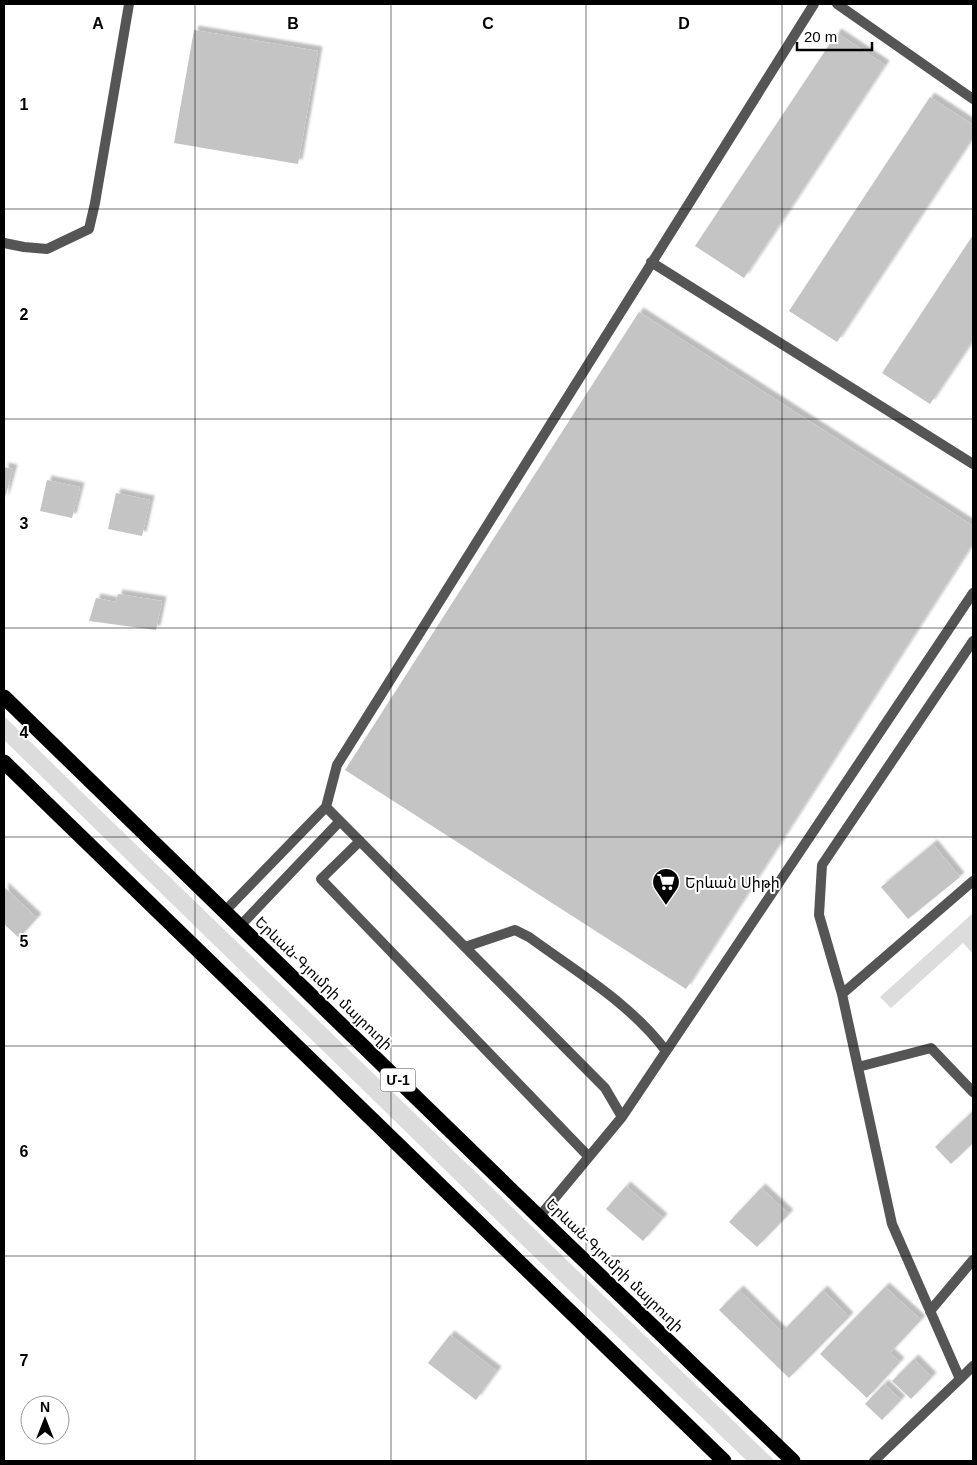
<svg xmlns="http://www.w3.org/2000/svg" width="977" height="1465" font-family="Helvetica,'Noto Sans Armenian',sans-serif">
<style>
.green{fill:#dcdcdc}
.building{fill:#c4c4c4;filter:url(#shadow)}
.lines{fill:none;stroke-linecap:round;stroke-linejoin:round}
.lane{stroke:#555;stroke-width:10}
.street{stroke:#555;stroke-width:10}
.highway{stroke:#000;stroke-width:15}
.grid{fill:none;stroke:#000;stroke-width:1;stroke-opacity:0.55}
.labels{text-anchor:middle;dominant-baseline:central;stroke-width:4;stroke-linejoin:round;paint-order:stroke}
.shield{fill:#fff;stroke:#4c4c4c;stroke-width:1}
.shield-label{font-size:14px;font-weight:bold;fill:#000}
.poi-label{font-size:15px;fill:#000;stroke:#fff;text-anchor:start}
.street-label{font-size:15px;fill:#000;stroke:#fff}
.grid-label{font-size:16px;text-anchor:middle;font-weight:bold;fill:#000;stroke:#fff;stroke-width:4;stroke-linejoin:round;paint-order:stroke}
</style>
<defs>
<filter id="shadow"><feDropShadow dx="4.5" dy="-4.5" stdDeviation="1" flood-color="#0004"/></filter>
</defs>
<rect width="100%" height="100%" fill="#fff"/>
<!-- green -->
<path class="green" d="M 4,716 L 95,805 L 775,1461 L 747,1461 L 518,1241 L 4,740 Z
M 973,913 L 973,954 L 963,943 L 891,1008 L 880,997 Z"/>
<!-- building -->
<path class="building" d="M 194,30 L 318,51 L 298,164 L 174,143 Z
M 837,33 L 885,65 L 744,278 L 695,246 Z
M 930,97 L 973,125 L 973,137 L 837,342 L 789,311 Z
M 973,235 L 973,340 L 930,404 L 882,373 Z
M 639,312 L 973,526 L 973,543 L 686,989 L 345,770 Z
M 4,467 L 13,469 L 4,501 Z
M 47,480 L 80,487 L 72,518 L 40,511 Z
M 116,493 L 150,500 L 142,536 L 108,529 Z
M 118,594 L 162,601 L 156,630 L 89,621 L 96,598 L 116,602 Z
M 933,844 L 960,877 L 908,919 L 881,887 Z
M 4,887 L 37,918 L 19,938 L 4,924 Z
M 973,1111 L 973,1143 L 951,1164 L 935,1147 Z
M 626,1186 L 663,1218 L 643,1241 L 606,1209 Z
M 761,1188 L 789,1214 L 757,1247 L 729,1222 Z
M 885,1287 L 921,1320 L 890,1353 L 900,1362 L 867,1398 L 820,1354 Z
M 739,1290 L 782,1332 L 823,1290 L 849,1317 L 789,1378 L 719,1310 Z
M 450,1335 L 497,1371 L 476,1400 L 428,1363 Z
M 914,1359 L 932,1377 L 911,1399 L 892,1381 Z
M 884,1384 L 901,1400 L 882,1420 L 865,1404 Z"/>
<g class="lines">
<!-- lane -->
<path class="lane" d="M 837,4 L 973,99
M 651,262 L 973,464
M 326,807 L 337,765 L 814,4
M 360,841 L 321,879 L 589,1157
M 225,911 L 326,807 L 605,1088 L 622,1117
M 240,926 L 340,821
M 465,947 L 515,930 L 529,937 C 577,972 630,1003 666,1051
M 858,1067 L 931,1048 L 973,1092
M 539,1217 L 622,1117 L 973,593
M 930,1311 L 973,1260"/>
<!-- street -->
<path class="street" d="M 4,243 L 24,247 L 47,249 L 89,229 L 95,203 L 129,4
M 842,994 L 973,881
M 960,1379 L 973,1366
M 874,1461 L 960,1379 L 892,1224 L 842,994 L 819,915 L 822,865 L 973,641"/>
<!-- highway -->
<path class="highway" d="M 4,697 L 539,1217 L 793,1461
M 4,762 L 724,1461"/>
</g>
<!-- grid -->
<path class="grid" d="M 195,4 L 195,1461M 391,4 L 391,1461M 586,4 L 586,1461M 782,4 L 782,1461M 4,209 L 973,209M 4,419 L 973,419M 4,628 L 973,628M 4,837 L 973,837M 4,1046 L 973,1046M 4,1256 L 973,1256"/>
<!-- icons -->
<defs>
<symbol id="supermarket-pin" viewBox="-11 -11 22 30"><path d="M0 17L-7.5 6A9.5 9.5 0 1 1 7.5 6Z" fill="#000" stroke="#fff"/><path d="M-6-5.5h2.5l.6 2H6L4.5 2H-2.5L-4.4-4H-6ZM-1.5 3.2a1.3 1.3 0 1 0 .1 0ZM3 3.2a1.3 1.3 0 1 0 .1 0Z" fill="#fff"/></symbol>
</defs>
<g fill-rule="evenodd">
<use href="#supermarket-pin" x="650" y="866" width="32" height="43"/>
</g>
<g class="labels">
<!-- shield labels -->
<rect class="shield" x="380.5" y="1068.5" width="35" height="23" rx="4"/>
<g class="shield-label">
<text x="398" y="1080">Մ-1</text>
</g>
<!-- poi labels -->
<g class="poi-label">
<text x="685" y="882">Երևան Սիթի</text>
</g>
<!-- street labels -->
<g class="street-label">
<text transform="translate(324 983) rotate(44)">Երևան-Գյումրի մայրուղի</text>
<text transform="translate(615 1265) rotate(44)">Երևան-Գյումրի մայրուղի</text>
</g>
</g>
<g class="grid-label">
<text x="98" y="29">A</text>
<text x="293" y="29">B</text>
<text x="488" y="29">C</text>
<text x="684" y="29">D</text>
<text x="24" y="110">1</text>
<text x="24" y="320">2</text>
<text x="24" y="529">3</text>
<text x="24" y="738">4</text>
<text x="24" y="947">5</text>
<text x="24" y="1157">6</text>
<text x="24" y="1366">7</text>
</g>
<!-- border -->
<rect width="977" height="1465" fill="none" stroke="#000000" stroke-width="10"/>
<!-- north arrow -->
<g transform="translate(45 1420)"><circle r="24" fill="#ffffff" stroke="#999999"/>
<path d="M0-4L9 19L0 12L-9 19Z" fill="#000000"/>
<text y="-8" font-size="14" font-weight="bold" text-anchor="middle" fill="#000000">N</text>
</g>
<!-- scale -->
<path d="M797 42v8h75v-8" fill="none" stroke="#000000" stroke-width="2.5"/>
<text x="804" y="42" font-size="15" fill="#000000" stroke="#ffffff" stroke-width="4" paint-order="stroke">20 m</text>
</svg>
